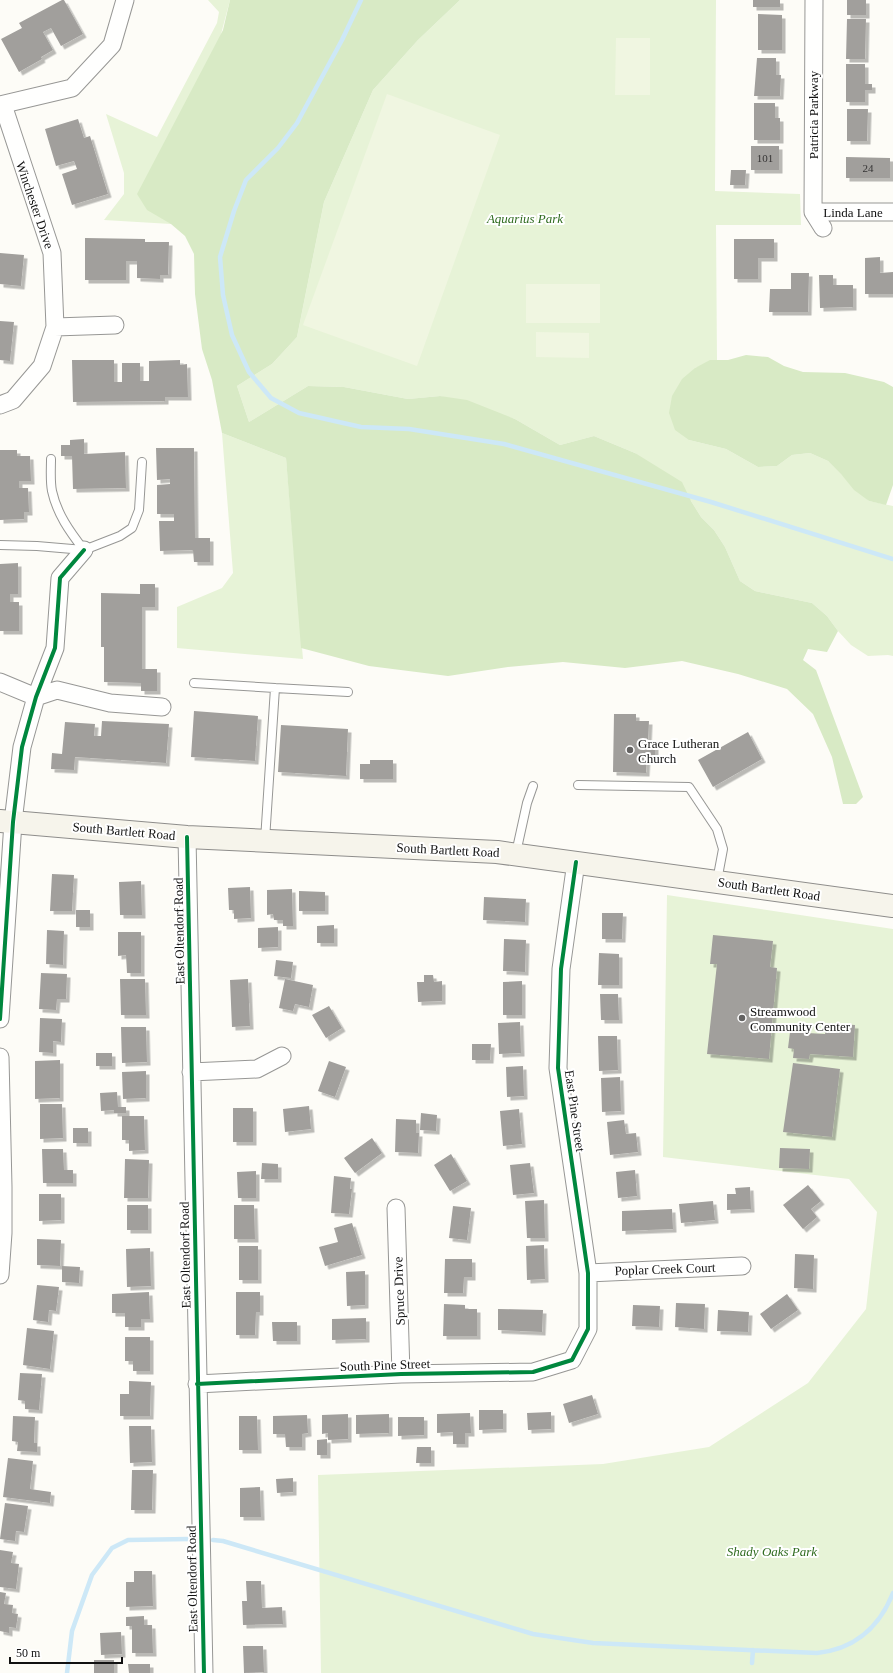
<svg xmlns="http://www.w3.org/2000/svg" width="893" height="1673" font-family="Georgia,serif">
<style>
.green{fill:#e7f3d7}
.forest{fill:#d8eac5}
.pitch{fill:#f0f6e1}
.lines{fill:none;stroke-linecap:round;stroke-linejoin:round}
.stream{stroke:#cde8f7;stroke-width:4.5}
.building{fill:#a19f9c;filter:url(#shadow)}
.lane-casing{stroke:#979795;stroke-width:10}
.street-casing{stroke:#979795;stroke-width:19}
.secondary-casing{stroke:#8e8d8b;stroke-width:24}
.lane{stroke:#fffffe;stroke-width:8}
.street{stroke:#fffffe;stroke-width:17}
.secondary{stroke:#f6f4eb;stroke-width:22}
.cycleway-casing{stroke:#fff;stroke-width:6}
.cycleway{stroke:#00873e;stroke-width:4}
.poi-dot{fill:#646362;stroke:#fff;stroke-width:1.5}
.labels{text-anchor:middle;dominant-baseline:central;stroke-width:4;stroke-linejoin:round;paint-order:stroke}
.number-label{font-size:11px;fill:#353434}
.street-label{font-size:13px;fill:#111;stroke:#fff}
.park-label{font-size:13px;font-style:italic;fill:#2f6b1f;stroke:#fff}
.poi-label{font-size:13px;fill:#111;stroke:#fff;text-anchor:start}
</style>
<defs>
<filter id="shadow"><feDropShadow dx="3.5" dy="3.5" stdDeviation="0" flood-color="#0004"/></filter>
</defs>
<rect width="100%" height="100%" fill="#fdfcf7"/>
<!-- green -->
<path class="green" d="M 208,0 L 230,0 L 171,224 L 104,220 L 124,194 L 124,173 L 106,114 L 157,137 L 217,23 L 219,12 Z
M 460,0 L 716,0 L 715,191 L 800,194 L 801,225 L 716,225 L 717,360 L 695,368 L 689,440 L 726,449 L 758,467 L 777,466 L 792,455 L 810,453 L 828,461 L 869,501 L 893,506 L 893,656 L 888,655 L 868,656 L 851,645 L 838,631 L 827,616 L 812,603 L 755,591 L 740,581 L 725,547 L 714,530 L 701,517 L 691,501 L 635,453 L 594,436 L 560,445 L 515,419 L 440,396 L 408,399 L 344,387 L 308,386 L 249,422 L 237,386 L 272,364 L 297,337 L 324,202 L 373,90 L 418,40 Z
M 222,433 L 286,458 L 303,659 L 177,648 L 177,607 L 222,588 L 233,573 Z
M 667,895 L 893,929 L 893,1673 L 321,1673 L 318,1475 L 603,1464 L 709,1447 L 808,1383 L 866,1309 L 877,1212 L 849,1179 L 663,1157 Z"/>
<!-- forest -->
<path class="forest" d="M 230,0 L 460,0 L 418,40 L 373,90 L 324,202 L 297,337 L 272,364 L 237,386 L 249,422 L 308,386 L 344,387 L 408,399 L 440,396 L 467,400 L 515,419 L 560,445 L 594,436 L 635,453 L 682,482 L 691,501 L 701,517 L 714,530 L 725,547 L 740,581 L 755,591 L 812,603 L 827,616 L 838,631 L 827,652 L 808,649 L 803,660 L 816,670 L 863,797 L 856,804 L 843,804 L 832,757 L 813,714 L 787,689 L 738,674 L 682,661 L 625,668 L 563,662 L 508,667 L 448,676 L 369,666 L 301,648 L 286,458 L 222,433 L 212,380 L 202,349 L 195,294 L 194,254 L 185,236 L 171,224 L 147,210 L 137,194 L 223,30 Z
M 746,355 L 768,357 L 784,366 L 803,372 L 845,373 L 884,382 L 893,387 L 893,485 L 886,505 L 869,501 L 854,490 L 841,474 L 828,461 L 810,453 L 792,455 L 777,466 L 758,467 L 726,449 L 689,440 L 675,430 L 669,413 L 672,396 L 682,379 L 695,368 L 710,360 L 728,360 Z"/>
<!-- pitch -->
<path class="pitch" d="M 616,38 L 650,38 L 650,95 L 615,95 Z
M 387,94 L 500,135 L 417,366 L 303,325 Z
M 526,284 L 600,284 L 600,323 L 526,323 Z
M 536,332 L 589,333 L 589,358 L 536,357 Z"/>
<g class="lines">
<!-- stream -->
<path class="stream" d="M 361,0 L 342,40 L 297,123 L 278,148 L 246,180 L 234,211 L 220,257 L 223,295 L 232,335 L 249,372 L 271,398 L 299,413 L 361,427 L 409,429 L 504,444 L 711,502 L 893,559
M 213,1540 L 223,1541 L 533,1634 L 593,1643 L 817,1653 C 855,1649 879,1628 893,1593
M 752,1663 L 753,1650
M 67,1673 L 72,1631 L 92,1575 L 112,1548 L 128,1540 L 189,1539"/>
</g>
<!-- building -->
<path class="building" d="M 62,0 L 64,0 L 83,34 L 61,46 L 51,28 L 43,32 L 53,50 L 41,57 L 42,59 L 19,72 L 1,39 L 22,28 L 19,23 Z
M 753,0 L 780,0 L 780,7 L 753,7 Z
M 847,0 L 866,0 L 866,15 L 847,15 Z
M 758,14 L 782,15 L 782,50 L 758,50 Z
M 847,19 L 866,19 L 865,59 L 846,59 Z
M 757,58 L 776,58 L 776,75 L 781,75 L 780,96 L 754,96 Z
M 846,64 L 865,64 L 865,84 L 872,84 L 872,90 L 865,90 L 865,102 L 846,102 Z
M 754,103 L 775,103 L 775,118 L 780,118 L 780,140 L 754,140 Z
M 847,109 L 868,109 L 867,141 L 847,141 Z
M 78,119 L 84,138 L 90,136 L 108,194 L 72,205 L 62,174 L 77,169 L 74,161 L 56,166 L 45,129 Z
M 751,146 L 779,146 L 779,170 L 751,170 Z
M 846,157 L 890,158 L 890,178 L 846,178 Z
M 731,170 L 746,170 L 745,185 L 730,185 Z
M 85,238 L 145,239 L 145,242 L 169,242 L 168,275 L 160,275 L 160,279 L 137,278 L 137,261 L 126,261 L 126,280 L 85,280 Z
M 734,239 L 774,239 L 774,258 L 758,258 L 758,279 L 734,279 Z
M 0,253 L 24,255 L 21,286 L 0,284 Z
M 880,257 L 880,273 L 893,272 L 893,294 L 865,294 L 865,258 Z
M 791,273 L 809,273 L 808,312 L 769,312 L 770,289 L 791,289 Z
M 819,275 L 833,275 L 833,285 L 853,285 L 853,307 L 820,308 Z
M 0,321 L 14,322 L 10,361 L 0,360 Z
M 72,360 L 114,360 L 114,382 L 122,382 L 122,363 L 140,363 L 140,381 L 149,381 L 149,361 L 180,360 L 180,365 L 187,364 L 188,397 L 165,397 L 165,401 L 73,402 Z
M 84,439 L 84,454 L 125,452 L 126,488 L 73,489 L 72,456 L 61,456 L 61,445 L 70,445 L 70,440 Z
M 156,448 L 194,448 L 195,538 L 210,538 L 210,562 L 194,562 L 193,550 L 160,551 L 159,521 L 174,521 L 174,514 L 157,514 L 157,485 L 170,484 L 170,479 L 157,480 Z
M 0,450 L 17,450 L 17,456 L 30,456 L 31,481 L 19,481 L 19,488 L 28,488 L 29,512 L 24,512 L 24,519 L 0,520 Z
M 18,563 L 18,594 L 10,594 L 10,602 L 19,602 L 19,631 L 0,631 L 0,564 Z
M 140,584 L 155,584 L 155,607 L 142,607 L 142,669 L 157,669 L 157,691 L 141,691 L 141,683 L 104,682 L 104,647 L 101,647 L 101,593 L 140,594 Z
M 194,711 L 258,716 L 255,761 L 191,757 Z
M 614,714 L 636,714 L 636,721 L 649,721 L 648,742 L 655,742 L 655,755 L 647,755 L 646,773 L 613,772 Z
M 102,721 L 169,724 L 166,763 L 75,757 L 74,770 L 51,769 L 52,753 L 62,754 L 65,722 L 95,724 L 94,736 L 101,736 Z
M 281,725 L 348,729 L 346,776 L 278,772 Z
M 748,732 L 762,759 L 713,787 L 698,760 Z
M 370,760 L 393,760 L 393,779 L 360,779 L 360,764 L 370,764 Z
M 52,874 L 74,875 L 72,911 L 50,911 Z
M 141,881 L 142,915 L 120,915 L 119,882 Z
M 250,887 L 251,918 L 234,919 L 234,910 L 229,910 L 228,888 Z
M 292,889 L 293,926 L 283,926 L 283,920 L 274,920 L 273,914 L 267,915 L 267,890 Z
M 299,891 L 325,892 L 325,911 L 299,911 Z
M 484,897 L 526,899 L 525,922 L 483,920 Z
M 76,910 L 90,910 L 90,927 L 76,927 Z
M 602,913 L 623,913 L 622,939 L 602,939 Z
M 334,925 L 334,943 L 317,943 L 317,926 Z
M 278,927 L 278,947 L 258,948 L 258,928 Z
M 47,930 L 64,931 L 63,965 L 46,964 Z
M 118,932 L 141,932 L 141,973 L 127,973 L 126,955 L 118,956 Z
M 713,935 L 773,941 L 770,967 L 777,968 L 769,1059 L 707,1054 L 717,964 L 710,964 Z
M 504,939 L 526,940 L 525,972 L 503,971 Z
M 599,953 L 619,954 L 619,985 L 598,985 Z
M 276,960 L 293,962 L 291,978 L 274,976 Z
M 41,973 L 67,974 L 66,999 L 57,999 L 56,1010 L 39,1009 Z
M 424,975 L 433,975 L 434,982 L 442,981 L 442,1001 L 418,1002 L 417,982 L 424,982 Z
M 120,979 L 145,979 L 146,1015 L 121,1015 Z
M 248,979 L 250,1026 L 232,1027 L 230,980 Z
M 285,979 L 313,985 L 309,1007 L 295,1004 L 293,1011 L 279,1008 Z
M 522,981 L 522,1015 L 503,1015 L 503,982 Z
M 600,994 L 618,994 L 619,1020 L 601,1020 Z
M 329,1006 L 342,1028 L 326,1038 L 312,1015 Z
M 40,1018 L 62,1019 L 61,1042 L 53,1041 L 53,1053 L 39,1052 Z
M 520,1022 L 521,1053 L 499,1054 L 498,1023 Z
M 827,1023 L 855,1025 L 853,1057 L 810,1054 L 809,1059 L 793,1058 L 794,1049 L 788,1048 L 790,1032 L 825,1034 Z
M 121,1027 L 146,1027 L 147,1062 L 122,1063 Z
M 598,1036 L 617,1036 L 618,1070 L 599,1071 Z
M 472,1044 L 491,1044 L 490,1060 L 472,1060 Z
M 96,1053 L 112,1053 L 112,1066 L 96,1066 Z
M 60,1060 L 60,1098 L 35,1099 L 35,1061 Z
M 329,1061 L 346,1067 L 335,1097 L 318,1091 Z
M 793,1063 L 840,1069 L 832,1137 L 783,1132 Z
M 523,1066 L 524,1096 L 507,1097 L 506,1067 Z
M 146,1071 L 146,1098 L 123,1099 L 122,1072 Z
M 620,1077 L 621,1111 L 602,1112 L 601,1078 Z
M 117,1092 L 118,1107 L 126,1107 L 126,1113 L 114,1113 L 114,1110 L 101,1111 L 100,1093 Z
M 40,1104 L 62,1104 L 63,1138 L 40,1139 Z
M 309,1106 L 311,1129 L 285,1132 L 283,1109 Z
M 233,1108 L 253,1108 L 253,1142 L 233,1142 Z
M 519,1109 L 522,1144 L 503,1146 L 500,1111 Z
M 421,1113 L 437,1115 L 436,1131 L 420,1130 Z
M 122,1116 L 144,1116 L 145,1150 L 129,1151 L 129,1140 L 122,1140 Z
M 396,1119 L 416,1120 L 416,1133 L 419,1133 L 418,1153 L 395,1152 Z
M 624,1120 L 626,1134 L 636,1133 L 638,1152 L 610,1155 L 607,1122 Z
M 73,1128 L 88,1128 L 88,1143 L 73,1143 Z
M 372,1138 L 382,1153 L 355,1173 L 344,1158 Z
M 780,1148 L 810,1149 L 809,1169 L 779,1168 Z
M 42,1149 L 63,1149 L 64,1170 L 73,1170 L 73,1183 L 43,1183 Z
M 451,1154 L 467,1181 L 450,1191 L 434,1165 Z
M 125,1159 L 149,1160 L 148,1198 L 124,1198 Z
M 262,1163 L 278,1164 L 278,1179 L 261,1179 Z
M 530,1163 L 534,1193 L 513,1195 L 510,1165 Z
M 635,1170 L 637,1196 L 618,1198 L 616,1172 Z
M 256,1171 L 256,1198 L 238,1198 L 237,1172 Z
M 334,1176 L 351,1178 L 350,1189 L 352,1189 L 349,1214 L 331,1213 Z
M 808,1185 L 821,1201 L 811,1209 L 817,1217 L 803,1229 L 783,1205 Z
M 750,1187 L 751,1209 L 727,1210 L 727,1194 L 736,1194 L 735,1188 Z
M 39,1194 L 61,1194 L 61,1220 L 39,1221 Z
M 544,1200 L 545,1238 L 527,1238 L 525,1201 Z
M 713,1201 L 715,1220 L 681,1223 L 679,1204 Z
M 127,1205 L 148,1205 L 148,1230 L 127,1230 Z
M 234,1205 L 254,1205 L 255,1239 L 234,1239 Z
M 453,1206 L 471,1208 L 467,1240 L 449,1238 Z
M 672,1209 L 673,1229 L 622,1231 L 622,1211 Z
M 352,1223 L 362,1255 L 325,1266 L 319,1247 L 338,1242 L 334,1228 Z
M 37,1239 L 61,1240 L 60,1266 L 37,1265 Z
M 544,1245 L 545,1279 L 527,1280 L 526,1246 Z
M 239,1246 L 258,1246 L 258,1280 L 239,1280 Z
M 150,1248 L 151,1286 L 127,1287 L 126,1249 Z
M 795,1254 L 814,1255 L 813,1289 L 794,1288 Z
M 445,1259 L 472,1259 L 472,1277 L 464,1277 L 463,1293 L 444,1293 Z
M 62,1266 L 80,1267 L 79,1283 L 62,1282 Z
M 365,1271 L 365,1305 L 347,1306 L 346,1272 Z
M 37,1285 L 59,1287 L 56,1311 L 49,1310 L 48,1322 L 33,1320 Z
M 149,1292 L 150,1319 L 141,1319 L 141,1327 L 125,1327 L 125,1313 L 112,1313 L 112,1294 Z
M 236,1292 L 260,1292 L 260,1312 L 256,1312 L 255,1335 L 236,1335 Z
M 787,1294 L 798,1310 L 771,1329 L 760,1314 Z
M 676,1303 L 705,1304 L 704,1329 L 675,1327 Z
M 444,1304 L 465,1305 L 465,1309 L 477,1309 L 477,1336 L 443,1336 Z
M 633,1305 L 660,1306 L 659,1327 L 632,1326 Z
M 498,1309 L 543,1310 L 542,1332 L 498,1330 Z
M 718,1310 L 749,1312 L 748,1332 L 717,1331 Z
M 366,1318 L 366,1339 L 332,1340 L 332,1319 Z
M 272,1322 L 297,1322 L 297,1341 L 273,1341 Z
M 27,1328 L 54,1331 L 50,1369 L 23,1365 Z
M 125,1337 L 150,1337 L 150,1371 L 133,1371 L 133,1361 L 125,1361 Z
M 20,1373 L 42,1374 L 39,1410 L 25,1409 L 25,1401 L 18,1400 Z
M 129,1381 L 151,1382 L 150,1416 L 120,1416 L 120,1394 L 129,1394 Z
M 592,1395 L 598,1414 L 569,1423 L 563,1404 Z
M 479,1410 L 503,1410 L 503,1429 L 479,1430 Z
M 551,1412 L 551,1429 L 528,1430 L 527,1413 Z
M 470,1413 L 471,1433 L 465,1433 L 465,1444 L 453,1444 L 453,1432 L 437,1433 L 437,1414 Z
M 348,1414 L 348,1439 L 328,1440 L 328,1433 L 322,1434 L 322,1415 Z
M 389,1414 L 389,1433 L 356,1434 L 356,1415 Z
M 307,1415 L 308,1433 L 302,1434 L 302,1447 L 286,1447 L 285,1434 L 273,1434 L 273,1416 Z
M 13,1416 L 35,1417 L 34,1443 L 37,1443 L 37,1452 L 17,1451 L 18,1442 L 12,1441 Z
M 239,1416 L 257,1416 L 258,1450 L 239,1450 Z
M 398,1417 L 424,1417 L 424,1435 L 398,1436 Z
M 129,1426 L 151,1426 L 152,1462 L 130,1463 Z
M 327,1439 L 327,1455 L 317,1455 L 317,1440 Z
M 417,1447 L 431,1447 L 431,1463 L 416,1463 Z
M 8,1458 L 33,1461 L 30,1489 L 51,1492 L 50,1503 L 3,1497 Z
M 132,1470 L 153,1470 L 152,1510 L 131,1510 Z
M 293,1478 L 293,1492 L 277,1493 L 276,1479 Z
M 260,1487 L 261,1517 L 240,1517 L 240,1488 Z
M 5,1503 L 28,1506 L 24,1532 L 16,1531 L 15,1541 L 0,1539 Z
M 0,1550 L 13,1552 L 11,1563 L 19,1564 L 16,1589 L 0,1587 Z
M 134,1571 L 152,1571 L 153,1606 L 126,1607 L 126,1582 L 134,1582 Z
M 246,1581 L 261,1581 L 262,1608 L 282,1607 L 283,1624 L 243,1625 L 242,1601 L 247,1601 Z
M 0,1592 L 6,1593 L 4,1604 L 13,1605 L 12,1613 L 18,1614 L 16,1628 L 9,1627 L 9,1633 L 0,1631 Z
M 144,1616 L 144,1625 L 152,1625 L 153,1653 L 132,1653 L 132,1626 L 126,1626 L 126,1617 Z
M 121,1632 L 122,1654 L 101,1655 L 100,1633 Z
M 243,1646 L 263,1646 L 264,1672 L 244,1673 Z
M 94,1660 L 114,1660 L 114,1673 L 94,1673 Z
M 128,1664 L 150,1664 L 150,1673 L 129,1673 Z"/>
<g class="lines">
<defs>
<path id="lane" d="M 51,459 C 51,469 50,481 52,491 C 57,514 70,532 84,550
M 0,545 L 37,546 L 84,550 L 120,536 L 132,528 L 139,510 L 142,462
M 194,683 L 275,688
M 578,785 L 689,787 L 717,829 L 723,849 L 717,881
M 265,840 L 275,688 L 348,692
M 516,853 L 527,803 L 533,786"/>
<path id="street" d="M 814,0 L 813,212 L 823,228
M 0,105 L 72,88 L 112,45 L 125,0
M 813,212 L 893,212
M 55,327 L 115,325
M 0,405 L 13,400 L 42,366 L 55,327 L 52,253 L 3,105
M 0,682 L 36,697 L 57,690 L 110,703 L 162,707
M 187,837 L 204,1673
M 0,1019 L 13,822 L 22,747 L 36,697 L 55,648 L 60,578 L 84,550
M 0,1057 L 3,1187 L 3,1233 L 0,1275
M 191,1072 L 257,1069 L 282,1056
M 396,1208 L 401,1374
M 588,1273 L 742,1266
M 197,1384 L 401,1374 L 533,1372 L 572,1360 L 588,1329 L 588,1273 L 558,1068 L 561,969 L 576,862"/>
<path id="secondary" d="M 0,821 L 187,837 L 497,852 L 893,906"/>
</defs>
<!-- lane casing -->
<use href="#lane" class="lane-casing"/>
<!-- street casing -->
<use href="#street" class="street-casing"/>
<!-- secondary casing -->
<use href="#secondary" class="secondary-casing"/>
<!-- lane -->
<use href="#lane" class="lane"/>
<!-- street -->
<use href="#street" class="street"/>
<!-- secondary -->
<use href="#secondary" class="secondary"/>
<defs>
<path id="cycleway" d="M 187,837 L 204,1673
M 0,1019 L 13,822 L 22,747 L 36,697 L 55,648 L 60,578 L 84,550
M 197,1384 L 401,1374 L 533,1372 L 572,1360 L 588,1329 L 588,1273 L 558,1068 L 561,969 L 576,862"/>
</defs>
<!-- cycleway casing -->
<use href="#cycleway" class="cycleway-casing"/>
<!-- cycleway -->
<use href="#cycleway" class="cycleway"/>
</g>
<!-- markers -->
<g class="poi-dot">
<circle cx="630" cy="750" r="4"/>
<circle cx="742" cy="1018" r="4"/>
</g>
<g class="labels">
<!-- number labels -->
<g class="number-label">
<text x="765" y="158">101</text>
<text x="868" y="168">24</text>
</g>
<!-- street labels -->
<g class="street-label">
<text transform="translate(813 115) rotate(-90)">Patricia Parkway</text>
<text transform="translate(35 205) rotate(71)">Winchester Drive</text>
<text x="853" y="212">Linda Lane</text>
<text transform="translate(124 831) rotate(5)">South Bartlett Road</text>
<text transform="translate(448 850) rotate(3)">South Bartlett Road</text>
<text transform="translate(769 889) rotate(8)">South Bartlett Road</text>
<text transform="translate(179 931) rotate(-91)">East Oltendorf Road</text>
<text transform="translate(575 1111) rotate(82)">East Pine Street</text>
<text transform="translate(185 1255) rotate(-91)">East Oltendorf Road</text>
<text transform="translate(665 1269) rotate(-2)">Poplar Creek Court</text>
<text transform="translate(399 1291) rotate(-92)">Spruce Drive</text>
<text transform="translate(385 1365) rotate(-2)">South Pine Street</text>
<text transform="translate(192 1579) rotate(-91)">East Oltendorf Road</text>
</g>
<!-- park labels -->
<g class="park-label">
<text x="525" y="218">Aquarius Park</text>
<text x="772" y="1551">Shady Oaks Park</text>
</g>
<!-- poi labels -->
<g class="poi-label">
<text x="638" y="743">Grace Lutheran<tspan x="638" dy="15">Church</tspan></text>
<text x="750" y="1011">Streamwood<tspan x="750" dy="15">Community Center</tspan></text>
</g>
</g>
<!-- scale -->
<path d="M10 1657v6h112v-6" fill="none" stroke="#111111" stroke-width="2"/>
<text x="16" y="1657" font-size="12" fill="#111111" stroke="#ffffff" stroke-width="3" paint-order="stroke">50 m</text>
</svg>
